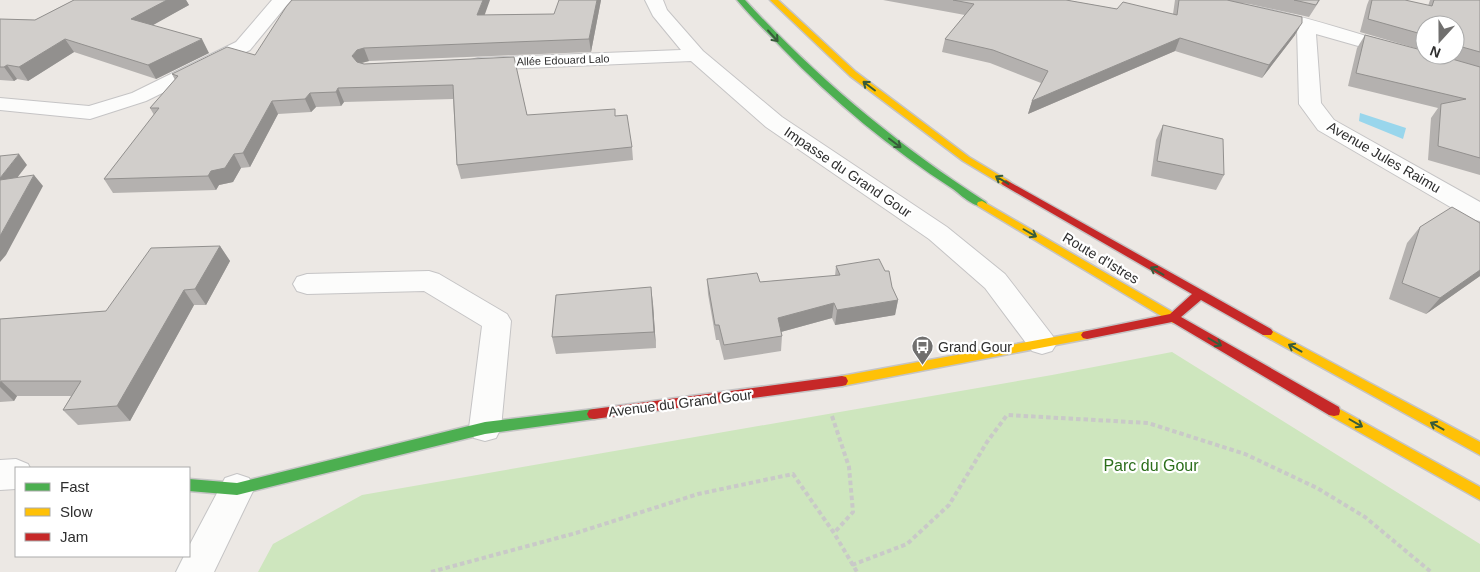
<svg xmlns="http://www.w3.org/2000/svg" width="1480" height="572" font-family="Arial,sans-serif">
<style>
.green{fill:#cee6be}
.water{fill:#99d6ec}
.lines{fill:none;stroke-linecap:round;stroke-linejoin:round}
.street-casing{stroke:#c5c4c5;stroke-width:2}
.fast-casing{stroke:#c5c4c5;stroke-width:3}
.slow-casing{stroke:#c5c4c5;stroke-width:3}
.jam-casing{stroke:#c5c4c5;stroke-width:3}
.path{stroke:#c9c9c8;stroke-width:4;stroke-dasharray:4.5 3;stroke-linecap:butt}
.street{fill:#fcfcfb;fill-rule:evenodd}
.fast{fill:#4caf50;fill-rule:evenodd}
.slow{fill:#ffc107;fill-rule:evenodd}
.jam{fill:#c62828;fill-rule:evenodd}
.wall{fill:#b4b1af}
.shaded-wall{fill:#92908e}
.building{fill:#d1cecb;stroke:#92908e}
.oneway{stroke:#385b3a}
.labels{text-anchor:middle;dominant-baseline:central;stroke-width:4.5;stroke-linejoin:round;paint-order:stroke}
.far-street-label{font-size:11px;fill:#2e2e2e;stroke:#fff}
.street-label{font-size:14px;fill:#2e2e2e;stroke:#fff}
.poi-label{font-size:14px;fill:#2e2e2e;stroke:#fff;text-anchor:start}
.near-park-label{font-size:16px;fill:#2c6e1b;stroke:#fff}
</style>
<rect width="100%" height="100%" fill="#ece8e4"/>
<!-- green -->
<path class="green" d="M 1172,352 L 1480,544 L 1480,572 L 258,572 L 273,544 L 362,495 L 1052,375 Z"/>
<!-- water -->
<path class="water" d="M 1360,113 L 1406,128 L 1403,139 L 1359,121 Z"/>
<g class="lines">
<defs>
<path id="street" d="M 272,0 L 291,0 L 250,50 L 146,101 L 90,119 L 0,110 L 0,98 L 89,106 L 132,93 L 236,42 Z
M 645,0 L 663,0 L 667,10 L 703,51 L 782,117 L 947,227 L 1005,274 L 1052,335 L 1057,343 L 1052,351 L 1042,354 L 1032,351 L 985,288 L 929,239 L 766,127 L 691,61 L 478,70 L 471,68 L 468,64 L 471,60 L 478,58 L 681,50 L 653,16 Z
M 1191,0 C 1261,0 1336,28 1404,47 L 1407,51 L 1404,55 L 1397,57 L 1316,34 L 1321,103 L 1334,120 L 1480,202 L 1480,221 L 1471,219 L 1318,130 L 1299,104 L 1297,28 L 1194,4 Z
M 429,271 L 439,274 L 507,314 L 511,321 L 501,428 L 496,438 L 485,441 L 474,438 L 469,428 L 482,326 L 424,291 L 307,294 L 297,291 L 293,284 L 297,277 L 307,274 Z
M 16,459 L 28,464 L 30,468 L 16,468 L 16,489 L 0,490 L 0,460 Z
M 237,474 L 249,478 L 254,489 L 214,572 L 176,572 L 184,556 L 189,556 L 189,546 L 225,478 Z"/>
<path id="fast" d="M 737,0 L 745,0 C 817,78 896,144 986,202 L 987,204 L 986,206 C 975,209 961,195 953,189 C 891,149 833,101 782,48 C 767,32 751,17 737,0 Z
M 594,409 L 599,410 L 601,414 L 599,418 L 594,419 L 485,434 L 237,495 L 189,491 L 189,479 L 237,483 L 485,422 Z"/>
<path id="slow" d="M 770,0 L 778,0 L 856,72 L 969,157 L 1009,181 L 1011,183 L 1009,185 L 1003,185 L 963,161 L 850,76 Z
M 982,201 L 1181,317 L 1183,320 L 1181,323 L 1173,323 L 978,206 L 977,204 L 978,202 Z
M 1267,328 L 1480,442 L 1480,455 L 1263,335 L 1261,332 L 1263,329 Z
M 1087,331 L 1091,332 L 1093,335 L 1091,338 L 1087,339 L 842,386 L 838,385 L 836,381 L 838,377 L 842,376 Z
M 1334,406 L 1480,487 L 1480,500 L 1329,415 L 1328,411 L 1329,407 Z"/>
<path id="jam" d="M 1006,180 L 1271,329 L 1273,332 L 1271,335 L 1263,335 L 1201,300 L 1181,317 L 1339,407 L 1340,411 L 1339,415 L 1334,416 L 1329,415 L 1172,322 L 1087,339 L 1083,338 L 1081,335 L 1083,332 L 1087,331 L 1170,314 L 1192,294 L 1003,185 L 1001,183 Z
M 842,376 L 846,377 L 848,381 L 846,385 L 842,386 L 594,419 L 589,418 L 587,414 L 589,410 L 594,409 Z"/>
</defs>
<!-- street casing -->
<use href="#street" class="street-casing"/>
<!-- fast casing -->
<use href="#fast" class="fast-casing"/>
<!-- slow casing -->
<use href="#slow" class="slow-casing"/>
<!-- jam casing -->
<use href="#jam" class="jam-casing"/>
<!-- path -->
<path class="path" d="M 832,416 L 849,467 L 853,512 L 834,533
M 852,565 L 907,544 L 949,505 L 987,442 L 1007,415 L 1148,423 L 1245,454 L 1317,488 L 1365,517 L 1431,572
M 431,572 L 576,533 L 698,494 L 793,474 L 834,533 L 857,572"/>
<!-- street -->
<use href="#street" class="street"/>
<!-- fast -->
<use href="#fast" class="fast"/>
<!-- slow -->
<use href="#slow" class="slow"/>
<!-- jam -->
<use href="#jam" class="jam"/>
</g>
<!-- wall -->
<path class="wall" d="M 74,0 L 186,0 L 189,5 L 152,25 L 209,53 L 156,79 L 74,52 L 28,81 L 17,79 L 14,81 L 0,80 L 0,19 L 35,20 Z
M 601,0 L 591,52 L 369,61 L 362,63 L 364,64 L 514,57 L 527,115 L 616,116 L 632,147 L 633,160 L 461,179 L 457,165 L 453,99 L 344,102 L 341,106 L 316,107 L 311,112 L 278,114 L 250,167 L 241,168 L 233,182 L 219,185 L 216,190 L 113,193 L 104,179 L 154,115 L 150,108 L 175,80 L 172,74 L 255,55 L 485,15 L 554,14 Z
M 883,0 L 1066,0 L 1117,9 L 1173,14 L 1175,0 L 1320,0 L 1309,17 L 1249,4 L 1240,3 L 1295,35 L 1262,78 L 1175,51 L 1028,114 L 1032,101 L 1041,83 L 990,63 L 942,52 L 945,39 L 965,15 Z
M 1369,0 L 1405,0 L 1428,6 L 1430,0 L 1480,0 L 1480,175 L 1428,160 L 1431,118 L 1438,108 L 1348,86 L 1357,48 L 1365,35 L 1425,55 L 1455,55 L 1455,25 L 1425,25 L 1425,51 L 1360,32 L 1367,5 Z
M 1163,125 L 1224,175 L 1216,190 L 1151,176 L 1156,140 Z
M 1480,223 L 1480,276 L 1426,314 L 1389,299 L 1407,243 L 1420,227 Z
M 220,246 L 230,261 L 206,305 L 194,305 L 130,421 L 78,425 L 63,410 L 71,396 L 17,396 L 14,401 L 0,402 L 0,319 L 106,311 Z
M 836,266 L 892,287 L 898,300 L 895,315 L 835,325 L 832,318 L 781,332 L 782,336 L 781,351 L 724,360 L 719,340 L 716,340 L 708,294 L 707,279 L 760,282 L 835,276 Z
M 653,304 L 656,348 L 556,354 L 552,337 Z"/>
<!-- shaded-wall -->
<path class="shaded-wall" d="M 167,0 L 186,0 L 189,5 L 139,33 L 131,19 Z
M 483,0 L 490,0 L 480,28 L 477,15 Z
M 597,0 L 601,0 L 591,52 L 589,39 Z
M 1302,23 L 1295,35 L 1262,78 L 1269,65 Z
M 1180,38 L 1175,51 L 1028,114 L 1032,101 Z
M 65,39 L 74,52 L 28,81 L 19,67 Z
M 202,39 L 209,53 L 156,79 L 148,65 Z
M 364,48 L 369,61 L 361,63 L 357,69 L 352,56 L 357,50 Z
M 7,65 L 17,79 L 14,81 L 4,67 Z
M 338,88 L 344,102 L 341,106 L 336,92 Z
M 310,93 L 316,107 L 311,112 L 305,99 Z
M 272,101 L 278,114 L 250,167 L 243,153 Z
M 19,154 L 27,165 L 7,191 L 0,182 L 0,178 Z
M 234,154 L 241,168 L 233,182 L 219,185 L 216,190 L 208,176 L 211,171 Z
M 34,175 L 43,186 L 6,255 L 0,262 L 0,236 Z
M 220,246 L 230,261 L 206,305 L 195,289 Z
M 1480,270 L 1480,276 L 1426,314 L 1440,298 Z
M 651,287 L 653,304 L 656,348 L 654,332 Z
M 184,290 L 194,305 L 130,421 L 117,406 Z
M 898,300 L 895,315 L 835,325 L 837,310 Z
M 834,303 L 832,318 L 777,333 L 778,318 Z
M 1,381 L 17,396 L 14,401 L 0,387 L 0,383 Z"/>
<!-- building -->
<path class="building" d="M 74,0 L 167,0 L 131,19 L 202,39 L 148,65 L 65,39 L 19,67 L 7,65 L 4,67 L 0,67 L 0,19 L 35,20 Z
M 292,0 L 483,0 L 477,15 L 554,14 L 559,0 L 597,0 L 589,39 L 364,48 L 357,50 L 352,56 L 357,62 L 364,64 L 514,57 L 527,115 L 615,109 L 615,116 L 627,115 L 632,147 L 457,165 L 453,85 L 338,88 L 336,92 L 310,93 L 305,99 L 272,101 L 243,153 L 234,154 L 225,168 L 211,171 L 208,176 L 104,179 L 159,108 L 150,108 L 178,76 L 172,74 L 227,47 L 255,55 L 286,7 Z
M 953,0 L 1066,0 L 1117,9 L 1123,2 L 1177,15 L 1179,0 L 1227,0 L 1302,17 L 1302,23 L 1269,65 L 1180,38 L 1032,101 L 1048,71 L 993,50 L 945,39 L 974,4 Z
M 1294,0 L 1319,0 L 1316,5 Z
M 1372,0 L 1405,0 L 1432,6 L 1434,0 L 1480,0 L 1480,52 L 1455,45 L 1455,25 L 1425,25 L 1425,35 L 1368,19 Z
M 1365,35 L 1425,51 L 1425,55 L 1438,55 L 1480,67 L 1480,158 L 1438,146 L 1441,104 L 1466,99 L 1356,73 Z
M 1163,125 L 1223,139 L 1224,175 L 1157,161 Z
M 19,154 L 0,178 L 0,156 Z
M 34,175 L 0,236 L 0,180 Z
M 1452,207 L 1480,223 L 1480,270 L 1440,298 L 1402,283 L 1420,227 Z
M 220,246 L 195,289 L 184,290 L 117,406 L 63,410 L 81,381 L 1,381 L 0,383 L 0,319 L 106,311 L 151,248 Z
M 879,259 L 885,271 L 889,271 L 892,287 L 898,300 L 837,310 L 834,303 L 778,318 L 782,336 L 724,345 L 719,325 L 715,325 L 707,279 L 757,273 L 760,282 L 840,275 L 836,266 Z
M 651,287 L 654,332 L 552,337 L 556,295 Z"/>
<!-- one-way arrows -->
<defs><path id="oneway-shaft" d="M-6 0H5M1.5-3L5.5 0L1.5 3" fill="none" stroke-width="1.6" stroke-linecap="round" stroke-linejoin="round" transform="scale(1.25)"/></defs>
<g class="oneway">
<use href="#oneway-shaft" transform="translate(773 36) rotate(48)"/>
<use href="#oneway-shaft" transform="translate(869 86) rotate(-143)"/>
<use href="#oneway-shaft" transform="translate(895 143) rotate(37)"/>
<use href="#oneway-shaft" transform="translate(1002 180) rotate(-149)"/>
<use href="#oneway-shaft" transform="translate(1030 233) rotate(30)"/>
<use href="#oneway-shaft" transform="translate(1157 271) rotate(-150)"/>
<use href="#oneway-shaft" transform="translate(1215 342) rotate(30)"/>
<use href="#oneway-shaft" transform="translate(1295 348) rotate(-151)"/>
<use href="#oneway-shaft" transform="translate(1356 423) rotate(30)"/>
<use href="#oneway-shaft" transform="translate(1437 426) rotate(-151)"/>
</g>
<!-- icons -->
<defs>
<symbol id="bus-pin" viewBox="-11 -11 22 30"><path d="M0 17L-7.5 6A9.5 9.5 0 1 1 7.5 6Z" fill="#706f6e" stroke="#fff"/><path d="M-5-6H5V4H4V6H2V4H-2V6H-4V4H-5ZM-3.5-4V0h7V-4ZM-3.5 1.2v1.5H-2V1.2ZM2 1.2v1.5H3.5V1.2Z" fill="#fff"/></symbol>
</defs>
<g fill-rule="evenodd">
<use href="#bus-pin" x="910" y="334" width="25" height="34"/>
</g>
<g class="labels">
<!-- far-street labels -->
<g class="far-street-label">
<text transform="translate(563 60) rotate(-2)">Allée Edouard Lalo</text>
</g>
<!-- street labels -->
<g class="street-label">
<text transform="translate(1384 157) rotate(30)">Avenue Jules Raimu</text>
<text transform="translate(848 172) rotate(34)">Impasse du Grand Gour</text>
<text transform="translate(1101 258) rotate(31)">Route d'Istres</text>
<text transform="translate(680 403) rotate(-7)">Avenue du Grand Gour</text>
</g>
<!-- poi labels -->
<g class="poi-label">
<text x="938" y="347">Grand Gour</text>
</g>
<!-- near-park labels -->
<g class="near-park-label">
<text x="1151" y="465">Parc du Gour</text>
</g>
</g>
<!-- legend -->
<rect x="15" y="467" width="175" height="90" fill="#ffffff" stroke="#ababab"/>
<rect x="25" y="483" width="25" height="8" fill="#4caf50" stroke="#ababab"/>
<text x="60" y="492" font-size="15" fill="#2e2e2e">Fast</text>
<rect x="25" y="508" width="25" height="8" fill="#ffc107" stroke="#ababab"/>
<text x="60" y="517" font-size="15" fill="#2e2e2e">Slow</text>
<rect x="25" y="533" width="25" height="8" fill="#c62828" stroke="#ababab"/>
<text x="60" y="542" font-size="15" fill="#2e2e2e">Jam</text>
<!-- north arrow -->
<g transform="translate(1440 40) rotate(201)"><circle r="24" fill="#ffffff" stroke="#ababab"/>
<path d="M0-4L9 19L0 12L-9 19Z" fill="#706f6e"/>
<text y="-8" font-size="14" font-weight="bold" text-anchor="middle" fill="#2e2e2e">N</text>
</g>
</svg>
